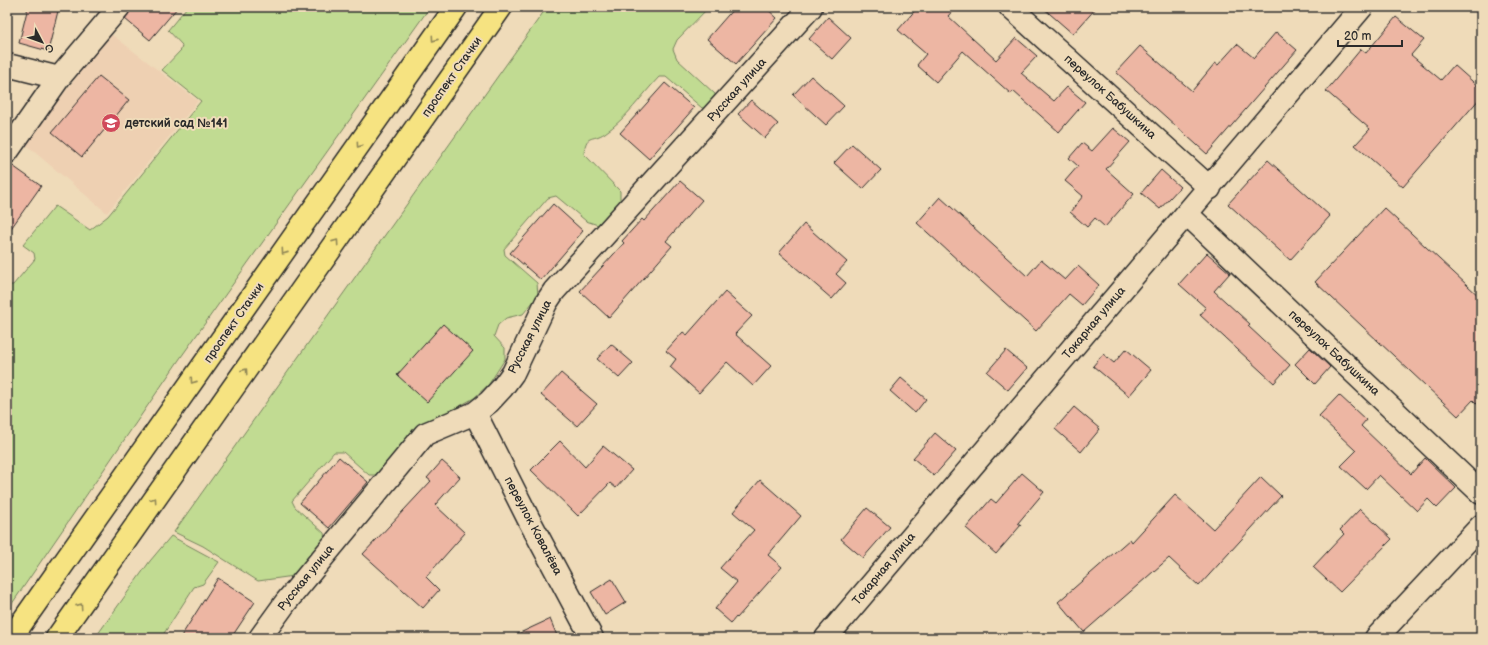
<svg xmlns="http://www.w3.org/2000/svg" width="1488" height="645" font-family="'Balsamiq Sans',sans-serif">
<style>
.built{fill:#eed0b2}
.green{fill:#c1db92;stroke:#76835e}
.building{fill:#edb6a3;stroke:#2b2b2b}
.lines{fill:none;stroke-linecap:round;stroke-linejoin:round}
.minor-casing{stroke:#2b2b2b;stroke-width:25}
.major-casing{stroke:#2b2b2b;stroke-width:25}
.minor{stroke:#efdbb9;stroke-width:22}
.major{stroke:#f6e381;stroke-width:22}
.oneway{stroke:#908756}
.labels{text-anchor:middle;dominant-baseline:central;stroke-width:4;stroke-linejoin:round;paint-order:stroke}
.street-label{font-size:12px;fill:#2b2b2b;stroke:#efdbb9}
.poi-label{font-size:12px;font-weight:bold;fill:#2b2b2b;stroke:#efdbb9;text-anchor:start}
</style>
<rect width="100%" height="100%" fill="#efdbb9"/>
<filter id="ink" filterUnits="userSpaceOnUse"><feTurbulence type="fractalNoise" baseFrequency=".025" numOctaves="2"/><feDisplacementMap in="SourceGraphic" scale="8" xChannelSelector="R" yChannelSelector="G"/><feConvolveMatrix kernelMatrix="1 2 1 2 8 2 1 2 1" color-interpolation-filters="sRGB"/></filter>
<g filter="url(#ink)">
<!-- built -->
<path class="built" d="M 110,33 L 198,101 L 107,213 L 25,144 Z"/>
<!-- green -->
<path class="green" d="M 187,7 L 430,7 L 181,357 L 7,611 L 7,285 L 13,285 L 35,259 L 34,253 L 23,245 L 55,206 L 90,230 L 108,216 L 201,101 L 162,70 L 181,50 L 182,45 L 168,30 Z
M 547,7 L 709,7 L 677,40 L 673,49 L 677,59 L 715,94 L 716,100 L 708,108 L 702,108 L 666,77 L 659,77 C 642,95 626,119 605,133 C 591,142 586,133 584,154 L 620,191 L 620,202 L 598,225 L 586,221 L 556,196 L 548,198 L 504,249 L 505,255 L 537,283 L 538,296 L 523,314 L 506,318 L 498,325 L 494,336 L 505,348 L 505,359 L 489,384 L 474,398 L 440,417 L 381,475 L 369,475 L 343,452 L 334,452 L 292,501 L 295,507 L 324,533 L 326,546 L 294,576 L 258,581 L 203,546 L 174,532 Z
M 171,536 L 219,562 L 203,584 L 194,587 L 161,638 L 95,638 L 150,561 Z"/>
<!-- building -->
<path class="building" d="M 28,7 L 59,7 L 48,51 L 19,43 Z
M 131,7 L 178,7 L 150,40 L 125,19 Z
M 735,7 L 765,7 L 777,18 L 736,64 L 707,39 Z
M 918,7 L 956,7 L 948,16 L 996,60 L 1016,38 L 1037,56 L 1021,73 L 1054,101 L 1067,87 L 1085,102 L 1059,132 L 1013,91 L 1011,94 L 963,51 L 936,82 L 917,65 L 926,54 L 898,30 Z
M 1042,7 L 1097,7 L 1073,34 Z
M 828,17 L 851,38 L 832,59 L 809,39 Z
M 1396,17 L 1424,40 L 1411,55 L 1441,80 L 1454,65 L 1481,89 L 1481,97 L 1403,187 L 1355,145 L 1370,129 L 1326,91 L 1361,49 L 1366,53 Z
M 1276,32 L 1297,50 L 1207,154 L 1116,72 L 1140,46 L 1192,91 L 1215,63 L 1218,65 L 1237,44 L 1254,58 Z
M 99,76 L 129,100 L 82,157 L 52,132 Z
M 811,76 L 844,106 L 826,125 L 793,95 Z
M 665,83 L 694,108 L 649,159 L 620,133 Z
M 751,100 L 778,124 L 765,138 L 738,114 Z
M 1113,128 L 1130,142 L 1106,169 L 1134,194 L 1105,227 L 1095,218 L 1087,227 L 1070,212 L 1083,196 L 1065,181 L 1078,166 L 1069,158 L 1082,143 L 1092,151 Z
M 852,144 L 881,170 L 863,189 L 834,163 Z
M 1268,160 L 1330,216 L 1290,260 L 1228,204 Z
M 7,164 L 10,164 L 41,186 L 7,234 Z
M 1161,170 L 1180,187 L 1160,209 L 1141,193 Z
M 680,181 L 702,200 L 666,241 L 672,246 L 609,318 L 580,291 L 624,243 L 622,241 L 642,219 L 644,221 Z
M 940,197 L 1027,276 L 1041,260 L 1065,280 L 1078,266 L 1099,285 L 1082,305 L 1069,294 L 1036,331 L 917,223 Z
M 553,204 L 583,231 L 541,280 L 510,253 Z
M 1384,208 L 1481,298 L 1481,408 L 1473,400 L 1458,416 L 1315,282 Z
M 804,224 L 847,262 L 836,274 L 846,283 L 832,299 L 779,253 Z
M 1207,253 L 1230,273 L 1214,291 L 1250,324 L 1248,326 L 1290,365 L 1274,383 L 1200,315 L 1206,308 L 1179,284 Z
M 725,292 L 752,316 L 735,334 L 771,366 L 753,386 L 727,362 L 699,393 L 670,367 L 676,359 L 666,351 L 683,332 L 687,335 Z
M 443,324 L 473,351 L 427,402 L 397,375 Z
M 611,344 L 633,363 L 619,378 L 597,359 Z
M 1310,348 L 1330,367 L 1315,384 L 1295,364 Z
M 1126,349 L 1151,370 L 1129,396 L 1093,366 L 1103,354 L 1114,363 Z
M 1006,350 L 1027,368 L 1008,390 L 987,372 Z
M 561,373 L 597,404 L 577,426 L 541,395 Z
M 901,378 L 926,399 L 915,413 L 890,391 Z
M 1339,395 L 1366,420 L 1361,426 L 1411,474 L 1425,458 L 1456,488 L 1437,508 L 1428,499 L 1417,511 L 1379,475 L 1366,489 L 1341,466 L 1356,451 L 1319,416 Z
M 1074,407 L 1100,429 L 1081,452 L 1055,429 Z
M 935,433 L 956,451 L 934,476 L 913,458 Z
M 560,441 L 585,467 L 603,446 L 632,470 L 616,488 L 610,483 L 578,516 L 531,470 Z
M 339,457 L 368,482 L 329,528 L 300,503 Z
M 442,461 L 460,477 L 435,505 L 465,533 L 426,577 L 439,590 L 423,608 L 363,554 L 431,481 L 427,478 Z
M 1022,473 L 1044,492 L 1018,523 L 1021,525 L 996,554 L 966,528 L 991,499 L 996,503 Z
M 1261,477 L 1281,496 L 1199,586 L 1169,558 L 1084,632 L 1058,602 L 1130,539 L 1132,542 L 1175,495 L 1213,529 Z
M 760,480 L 801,516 L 768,555 L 782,567 L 737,618 L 736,617 L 731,623 L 715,609 L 737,582 L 720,568 L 754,530 L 733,512 Z
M 867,508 L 890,527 L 863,558 L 841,539 Z
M 1360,509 L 1392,539 L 1340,592 L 1313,567 L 1344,534 L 1340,530 Z
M 218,578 L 255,602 L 231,638 L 180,638 Z
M 612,579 L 626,602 L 605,615 L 591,592 Z
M 550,619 L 558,638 L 509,638 Z"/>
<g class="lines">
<defs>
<path id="minor" d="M 1010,7 L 1210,188
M 7,65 L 59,78
M 7,152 L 59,78 L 119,7
M 1187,214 L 1481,493
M 475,413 L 528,518 L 592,638
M 260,638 L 286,602 L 425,434 L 475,413 L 489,402 L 502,388 L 513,373 L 546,303 L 554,291 L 811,7
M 826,638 L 1362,7
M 1376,638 L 1481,526"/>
<path id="major" d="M 11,638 L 456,7
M 57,638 L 501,7"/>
</defs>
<!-- minor casing -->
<use href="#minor" class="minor-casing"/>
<!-- major casing -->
<use href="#major" class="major-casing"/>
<!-- minor -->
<use href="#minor" class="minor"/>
<!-- major -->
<use href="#major" class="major"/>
</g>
<!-- one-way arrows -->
<defs><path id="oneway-chevron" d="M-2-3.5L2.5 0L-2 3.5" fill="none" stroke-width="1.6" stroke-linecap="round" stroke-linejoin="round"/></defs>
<g class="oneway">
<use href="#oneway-chevron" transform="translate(434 39) rotate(125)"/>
<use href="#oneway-chevron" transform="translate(359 145) rotate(125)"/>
<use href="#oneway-chevron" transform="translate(336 242) rotate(-55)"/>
<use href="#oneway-chevron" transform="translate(284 252) rotate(125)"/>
<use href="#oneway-chevron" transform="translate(245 371) rotate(-55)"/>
<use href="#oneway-chevron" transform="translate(193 381) rotate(125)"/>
<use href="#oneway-chevron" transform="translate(154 500) rotate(-55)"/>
<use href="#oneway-chevron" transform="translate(80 606) rotate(-55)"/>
</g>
</g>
<!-- icons -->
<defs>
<symbol id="school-disc" viewBox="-11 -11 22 22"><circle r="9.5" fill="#d1495b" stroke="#efdbb9"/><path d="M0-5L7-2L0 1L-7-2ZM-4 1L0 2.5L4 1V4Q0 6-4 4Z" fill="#fff"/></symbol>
</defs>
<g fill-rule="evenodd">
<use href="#school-disc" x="100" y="112" width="22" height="22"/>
</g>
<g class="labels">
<!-- street labels -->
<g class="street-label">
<text transform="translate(452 77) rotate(-55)">проспект Стачки</text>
<text transform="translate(737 90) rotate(-48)">Русская улица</text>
<text transform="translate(1110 97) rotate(42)">переулок Бабушкина</text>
<text transform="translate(234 323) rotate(-55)">проспект Стачки</text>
<text transform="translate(1094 323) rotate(-50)">Токарная улица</text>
<text transform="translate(530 337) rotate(-63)">Русская улица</text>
<text transform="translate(1334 353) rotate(43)">переулок Бабушкина</text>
<text transform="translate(533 526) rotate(62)">переулок Ковалёва</text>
<text transform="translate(884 569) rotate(-50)">Токарная улица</text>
<text transform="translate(306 578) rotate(-51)">Русская улица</text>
</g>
<!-- poi labels -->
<g class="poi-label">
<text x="125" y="123">детский сад №141</text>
</g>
</g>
<!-- margin -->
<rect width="1488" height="645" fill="none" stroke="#efdbb9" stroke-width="24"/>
<rect x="12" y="12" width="1464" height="621" fill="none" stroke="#2b2b2b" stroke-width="1.5" filter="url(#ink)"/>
<!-- north arrow -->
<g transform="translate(42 42) rotate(131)" stroke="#efdbb9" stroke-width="3" paint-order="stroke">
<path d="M0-3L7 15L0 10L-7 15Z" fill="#2b2b2b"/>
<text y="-6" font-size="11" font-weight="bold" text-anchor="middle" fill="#2b2b2b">С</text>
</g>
<!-- scale -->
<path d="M1338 40v6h64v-6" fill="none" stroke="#2b2b2b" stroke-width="2"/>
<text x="1344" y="40" font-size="12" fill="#2b2b2b" stroke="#efdbb9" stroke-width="3" paint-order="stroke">20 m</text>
</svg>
